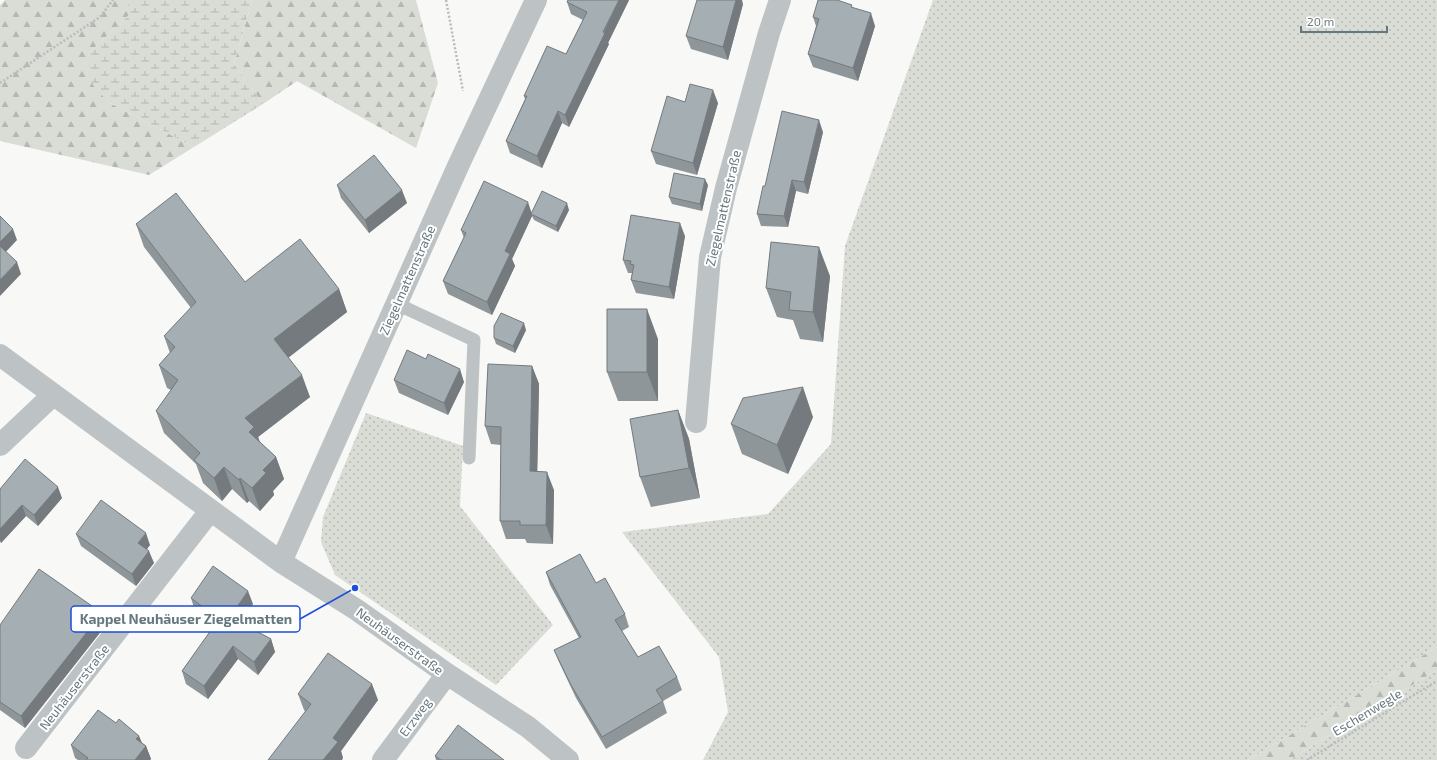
<svg xmlns="http://www.w3.org/2000/svg" width="1437" height="760" font-family="'Exo 2',sans-serif">
<style>
.grass{fill:url(#grass-dots)}
.forest{fill:url(#forest-firs)}
.wetland{fill:url(#wetland-marsh)}
.lines{fill:none;stroke-linecap:round;stroke-linejoin:round}
.path{stroke:#b8bcbe;stroke-width:2.5;stroke-dasharray:2 2;stroke-linecap:butt}
.lane{stroke:#bdc3c5;stroke-width:13}
.street{stroke:#bdc3c5;stroke-width:22}
.wall{fill:#8e969a}
.shaded-wall{fill:#747a7d}
.building{fill:#a5afb3;stroke:#747a7d}
.labels{text-anchor:middle;dominant-baseline:central;stroke-width:4;stroke-linejoin:round;paint-order:stroke}
.street-label{font-size:13px;fill:#66787f;stroke:#fff}
.leader{fill:none;stroke:#1d4ed8;stroke-width:1.5}
.callout-dot{fill:#1d4ed8;stroke:#fff;stroke-width:1.5}
.callout{fill:#fff;stroke:#1d4ed8;stroke-width:1.5}
.callout-label{font-size:14px;text-anchor:middle;font-weight:bold;fill:#66787f}
</style>
<defs>
<pattern id="grass-dots" width="8" height="8" patternUnits="userSpaceOnUse"><rect width="8" height="8" fill="#d9ddd6"/><path d="M2 2h.1M6 6h.1" fill="none" stroke="#b4b8b3" stroke-width="1.8" stroke-linecap="round"/></pattern>
<pattern id="forest-firs" width="22" height="20" patternUnits="userSpaceOnUse"><rect width="22" height="20" fill="#d9ddd6"/><path d="M5 1l3.5 6h-7zM16 11l3.5 6h-7z" fill="#b4b8b3"/></pattern>
<pattern id="wetland-marsh" width="20" height="14" patternUnits="userSpaceOnUse"><rect width="20" height="14" fill="#d9ddd6"/><path d="M1 5h8M5 5V1M11 12h8M15 12V8" fill="none" stroke="#b4b8b3"/></pattern>
</defs>
<rect width="100%" height="100%" fill="#f8f8f6"/>
<!-- grass -->
<path class="grass" d="M 933,0 L 1437,0 L 1437,647 L 1248,760 L 703,760 L 728,712 L 719,657 L 622,532 L 768,514 L 831,444 L 845,246 Z
M 366,413 L 463,446 L 460,506 L 553,625 L 496,685 L 335,575 L 321,542 L 323,517 Z
M 1437,670 L 1437,760 L 1289,760 Z"/>
<!-- forest -->
<path class="forest" d="M 5,0 L 128,0 L 128,16 L 88,54 L 108,102 L 194,147 L 149,175 L 0,141 L 0,5 Z
M 252,0 L 416,0 L 438,83 L 416,148 L 297,81 L 263,104 L 234,64 Z
M 1437,647 L 1437,670 L 1289,760 L 1248,760 Z"/>
<!-- wetland -->
<path class="wetland" d="M 128,0 L 252,0 L 234,64 L 263,104 L 194,147 L 108,102 L 93,85 L 88,54 L 128,16 Z"/>
<g class="lines">
<!-- path -->
<path class="path" d="M 446,0 L 463,91
M 0,83 L 100,17 L 113,0
M 1307,760 L 1437,681"/>
<!-- lane -->
<path class="lane" d="M 397,304 L 474,340 L 469,458"/>
<!-- street -->
<path class="street" d="M 0,355 L 281,562 L 357,610 L 447,674 L 528,727 L 568,760
M 696,422 L 710,257 L 726,188 L 769,33 L 780,0
M 0,445 L 53,395
M 281,562 L 459,164 L 536,0
M 26,748 L 210,511
M 383,760 L 447,674"/>
</g>
<!-- wall -->
<path class="wall" d="M 568,0 L 629,0 L 608,43 L 609,44 L 569,127 L 562,123 L 542,168 L 510,153 L 506,141 L 525,99 L 524,96 L 566,54 L 583,20 L 571,14 L 567,2 Z
M 743,4 L 728,60 L 691,49 L 686,36 Z
M 853,8 L 875,26 L 858,81 L 813,67 L 808,54 L 816,26 L 813,17 Z
M 685,102 L 718,103 L 697,175 L 656,164 L 651,151 Z
M 823,132 L 808,194 L 796,191 L 788,227 L 761,226 L 757,214 L 765,186 Z
M 337,185 L 407,203 L 369,233 L 341,198 Z
M 708,185 L 702,211 L 672,204 L 669,197 Z
M 569,210 L 558,232 L 534,220 L 532,216 L 512,259 L 515,266 L 492,315 L 448,294 L 443,281 L 464,238 L 461,230 L 532,212 Z
M 136,224 L 245,282 L 339,289 L 347,312 L 288,357 L 310,397 L 258,437 L 260,442 L 276,457 L 284,479 L 273,491 L 274,495 L 260,511 L 249,501 L 247,503 L 232,489 L 222,501 L 203,483 L 196,464 L 164,433 L 156,411 L 171,390 L 167,388 L 159,365 L 170,353 L 164,336 L 191,308 L 144,247 Z
M 685,236 L 674,299 L 636,293 L 631,280 L 632,273 L 628,273 L 623,260 Z
M 830,276 L 823,342 L 800,339 L 793,320 L 777,317 L 766,288 Z
M 526,330 L 515,353 L 496,344 L 494,338 Z
M 658,339 L 658,401 L 618,401 L 607,372 Z
M 426,359 L 464,382 L 448,415 L 399,393 L 394,380 Z
M 532,366 L 539,384 L 537,471 L 554,490 L 553,544 L 527,543 L 525,539 L 506,539 L 500,521 L 501,445 L 491,444 L 485,426 Z
M 678,410 L 689,439 L 700,498 L 651,507 L 640,477 Z
M 813,417 L 788,474 L 742,454 L 731,424 Z
M 0,489 L 62,498 L 38,526 L 26,516 L 1,543 L 0,541 Z
M 76,534 L 150,545 L 147,549 L 154,563 L 136,586 L 81,546 Z
M 546,572 L 596,583 L 625,614 L 629,627 L 622,631 L 638,657 L 677,677 L 682,690 L 663,701 L 667,713 L 606,749 L 576,698 L 559,662 L 554,650 L 579,638 L 550,585 Z
M 191,598 L 253,604 L 240,622 L 271,639 L 275,652 L 258,675 L 238,659 L 208,699 L 186,684 L 182,671 L 212,629 L 205,624 L 202,616 L 195,611 Z
M 102,613 L 106,625 L 25,728 L 0,710 L 0,625 Z
M 298,694 L 378,700 L 341,751 L 343,758 L 304,710 Z
M 116,723 L 139,736 L 142,743 L 146,746 L 151,759 L 150,760 L 78,760 L 75,758 L 71,745 Z
M 435,756 L 504,760 L 436,760 Z"/>
<!-- shaded-wall -->
<path class="shaded-wall" d="M 619,0 L 629,0 L 608,43 L 609,44 L 569,127 L 565,115 Z
M 736,0 L 742,0 L 743,4 L 728,60 L 723,47 Z
M 871,13 L 875,26 L 858,81 L 853,68 Z
M 713,90 L 718,103 L 697,175 L 693,163 Z
M 558,111 L 562,123 L 542,168 L 537,156 Z
M 819,120 L 823,132 L 808,194 L 804,182 Z
M 705,179 L 708,185 L 702,211 L 700,204 Z
M 792,180 L 796,191 L 788,227 L 784,216 Z
M 402,190 L 407,203 L 369,233 L 365,220 Z
M 528,202 L 532,214 L 531,214 L 532,216 L 512,259 L 515,266 L 492,315 L 487,302 L 505,251 Z
M 567,203 L 569,210 L 558,232 L 556,226 Z
M 680,223 L 685,236 L 674,299 L 669,287 Z
M 13,229 L 17,240 L 2,256 L 0,250 L 0,242 Z
M 819,247 L 830,276 L 823,342 L 813,312 Z
M 17,262 L 21,274 L 0,296 L 0,280 Z
M 339,289 L 347,312 L 283,362 L 274,339 Z
M 647,309 L 658,339 L 658,401 L 647,372 Z
M 524,323 L 526,330 L 515,353 L 513,346 Z
M 532,366 L 539,384 L 537,489 L 530,471 Z
M 460,369 L 464,382 L 448,415 L 444,403 Z
M 302,375 L 310,397 L 258,437 L 262,449 L 249,432 L 245,418 Z
M 803,387 L 813,417 L 788,474 L 777,445 Z
M 678,410 L 689,439 L 700,498 L 689,468 Z
M 276,457 L 284,479 L 273,491 L 274,495 L 260,511 L 252,488 L 263,470 Z
M 224,467 L 232,489 L 222,501 L 214,478 Z
M 547,472 L 554,490 L 553,544 L 546,525 Z
M 240,478 L 249,501 L 247,503 L 239,480 Z
M 58,487 L 62,498 L 38,526 L 34,515 Z
M 22,505 L 26,516 L 1,543 L 0,539 L 0,529 Z
M 146,533 L 150,545 L 142,555 L 138,543 Z
M 149,551 L 154,563 L 136,586 L 132,574 Z
M 248,591 L 253,604 L 234,630 L 230,617 Z
M 102,613 L 106,625 L 25,728 L 21,716 Z
M 271,639 L 275,652 L 258,675 L 254,662 Z
M 233,646 L 238,659 L 208,699 L 204,686 Z
M 372,684 L 378,700 L 341,751 L 343,758 L 342,760 L 323,760 L 333,738 Z
M 139,736 L 144,748 L 136,739 Z
M 146,746 L 151,759 L 150,760 L 135,760 Z"/>
<!-- building -->
<path class="building" d="M 568,0 L 619,0 L 603,32 L 605,33 L 565,115 L 558,111 L 537,156 L 506,141 L 527,96 L 524,96 L 547,46 L 566,54 L 587,12 L 567,2 Z
M 697,0 L 736,0 L 723,47 L 686,36 Z
M 818,0 L 837,0 L 852,5 L 851,7 L 871,13 L 853,68 L 808,54 L 819,19 L 813,17 Z
M 690,84 L 713,90 L 693,163 L 651,151 L 667,96 L 685,102 Z
M 782,111 L 819,120 L 804,182 L 792,180 L 784,216 L 757,214 L 763,186 L 765,186 Z
M 374,155 L 402,190 L 365,220 L 337,185 Z
M 674,173 L 705,179 L 700,204 L 669,197 Z
M 484,181 L 528,202 L 505,251 L 510,254 L 487,302 L 443,281 L 466,233 L 461,230 Z
M 542,191 L 567,203 L 556,226 L 531,214 Z
M 176,193 L 245,282 L 300,239 L 339,289 L 274,339 L 302,375 L 245,418 L 254,427 L 249,432 L 276,457 L 263,470 L 266,473 L 252,488 L 240,478 L 239,480 L 224,467 L 214,478 L 194,460 L 200,453 L 156,411 L 178,380 L 159,365 L 175,347 L 164,336 L 196,302 L 136,224 Z
M 631,215 L 680,223 L 669,287 L 631,280 L 634,265 L 630,264 L 631,261 L 623,260 Z
M 0,216 L 13,229 L 0,242 Z
M 771,242 L 819,247 L 813,312 L 789,310 L 791,292 L 766,288 Z
M 0,246 L 17,262 L 0,280 Z
M 607,309 L 647,309 L 647,372 L 607,372 Z
M 501,313 L 524,323 L 513,346 L 494,338 L 494,326 Z
M 407,350 L 426,359 L 428,354 L 460,369 L 444,403 L 394,380 Z
M 488,364 L 532,366 L 530,471 L 547,472 L 546,525 L 520,525 L 520,521 L 500,521 L 501,427 L 485,426 Z
M 803,387 L 777,445 L 731,424 L 743,398 Z
M 678,410 L 689,468 L 640,477 L 630,419 Z
M 25,459 L 58,487 L 34,515 L 22,505 L 0,529 L 0,489 Z
M 101,500 L 146,533 L 138,543 L 149,551 L 132,574 L 76,534 Z
M 580,554 L 596,583 L 605,578 L 625,614 L 615,620 L 638,657 L 659,646 L 677,677 L 656,690 L 663,701 L 602,737 L 571,685 L 554,650 L 581,637 L 546,572 Z
M 213,566 L 248,591 L 230,617 L 271,639 L 254,662 L 233,646 L 204,686 L 182,671 L 216,623 L 200,611 L 203,607 L 191,598 Z
M 39,569 L 102,613 L 21,716 L 0,702 L 0,625 Z
M 328,653 L 372,684 L 333,738 L 338,742 L 323,760 L 268,760 L 311,704 L 298,694 Z
M 98,710 L 116,723 L 119,719 L 139,736 L 136,739 L 146,746 L 135,760 L 86,760 L 88,758 L 71,745 Z
M 458,725 L 504,760 L 441,760 L 435,756 Z"/>
<g class="labels">
<!-- street labels -->
<g class="street-label">
<text transform="translate(723 208) rotate(-77)">Ziegelmattenstraße</text>
<text transform="translate(407 280) rotate(-66)">Ziegelmattenstraße</text>
<text transform="translate(400 641) rotate(36)">Neuhäuserstraße</text>
<text transform="translate(74 687) rotate(-52)">Neuhäuserstraße</text>
<text transform="translate(1367 712) rotate(-31)">Eschenwegle</text>
<text transform="translate(415 717) rotate(-54)">Erzweg</text>
</g>
</g>
<!-- callouts -->
<path class="leader" d="M355 588L300 619"/>
<circle class="callout-dot" cx="355" cy="588" r="4"/>
<rect class="callout" x="71" y="606" width="229" height="26" rx="4"/>
<g class="callout-label">
<text x="186" y="624">Kappel Neuhäuser Ziegelmatten</text>
</g>
<!-- scale -->
<path d="M1301 26v6h86v-6" fill="none" stroke="#66787f" stroke-width="2"/>
<text x="1307" y="26" font-size="12" fill="#66787f" stroke="#ffffff" stroke-width="3" paint-order="stroke">20 m</text>
</svg>
